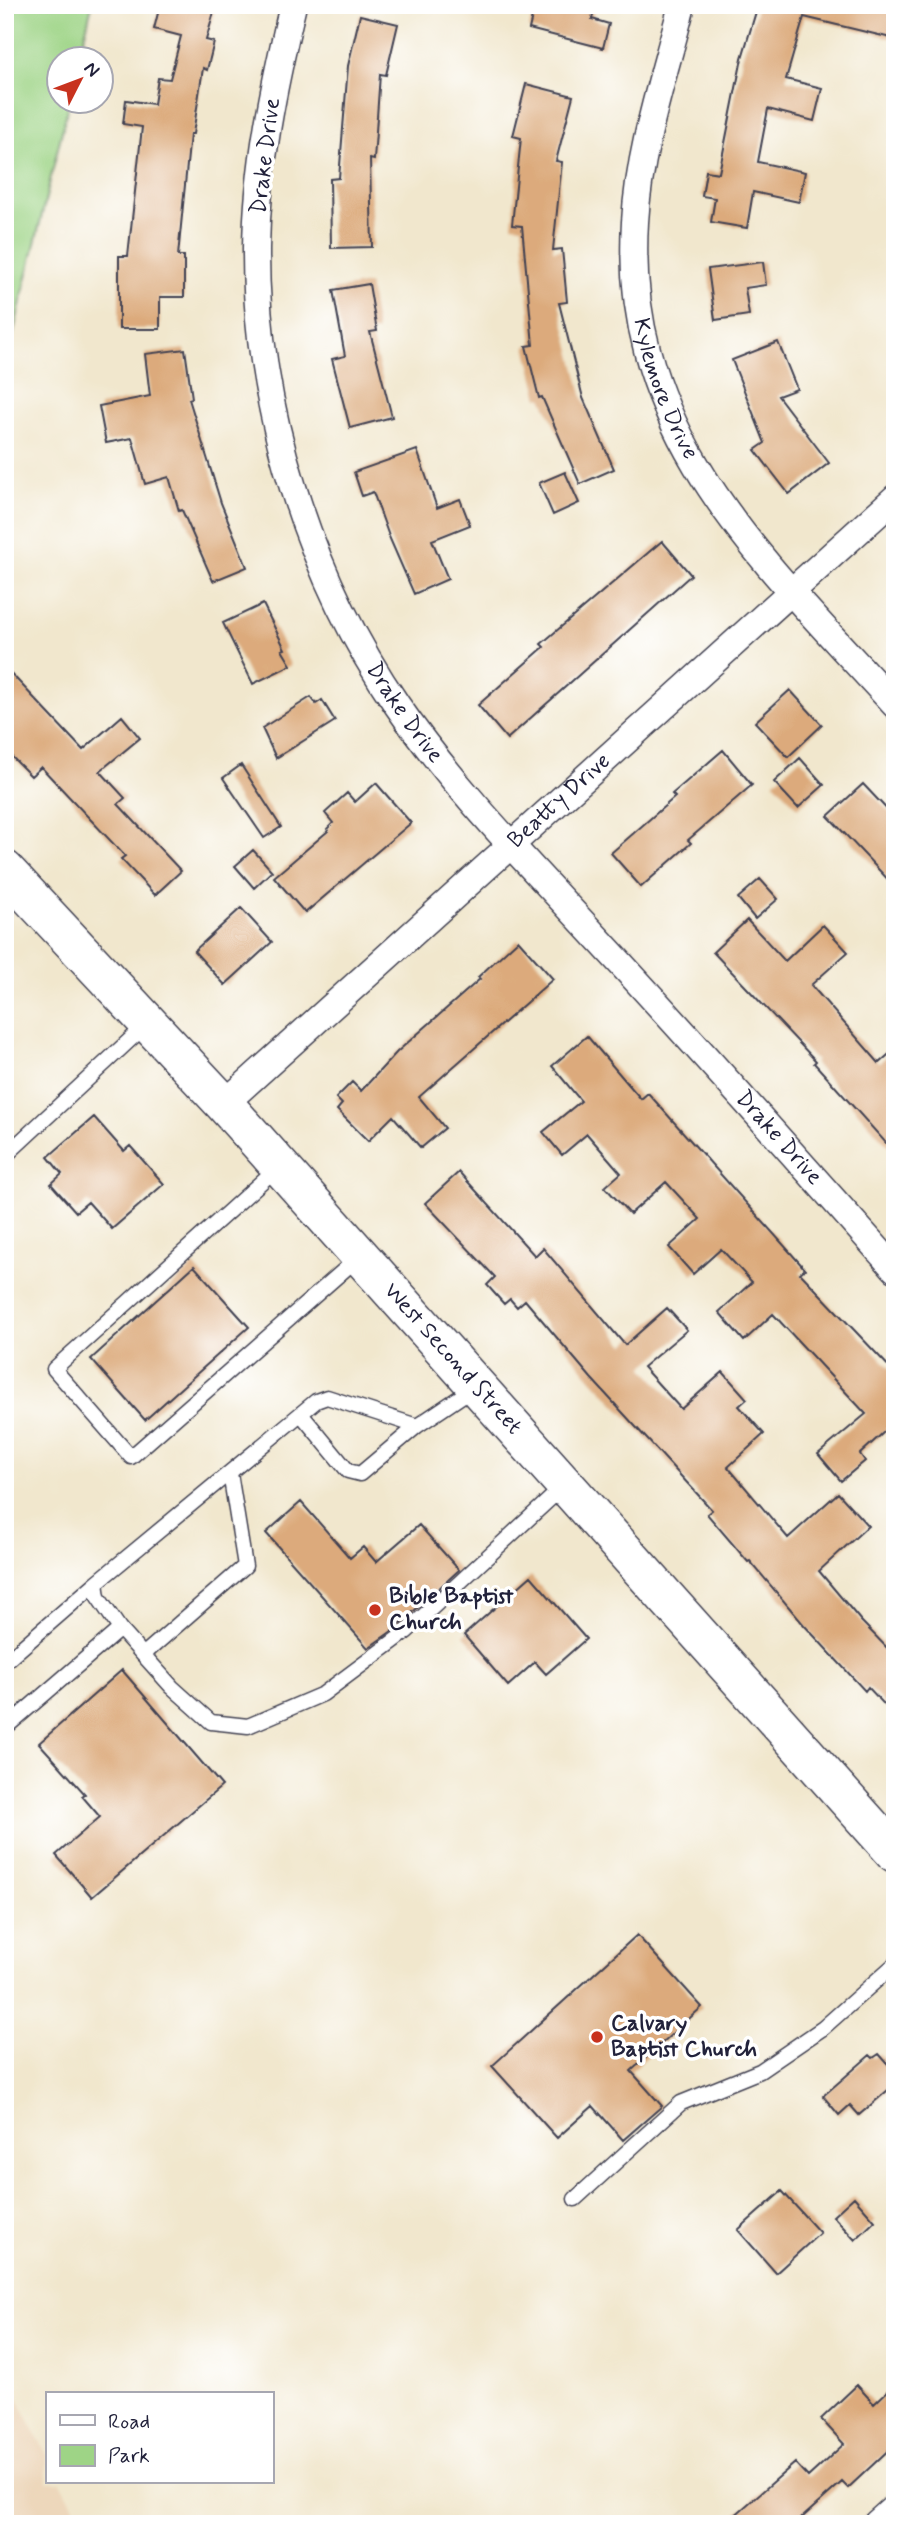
<svg xmlns="http://www.w3.org/2000/svg" width="900" height="2529" font-family="Mynerve,sans-serif">
<style>
.built{fill:#edd7bb}
.green{fill:#9ed486;stroke:#607b60;stroke-width:2}
.building{fill:#dcaa7b}
.lines{fill:none;stroke-linecap:round;stroke-linejoin:round}
.service-casing{stroke:#414051;stroke-width:17}
.minor-casing{stroke:#414051;stroke-width:29}
.secondary-casing{stroke:#414051;stroke-width:41}
.service{stroke:#fff;stroke-width:14}
.minor{stroke:#fff;stroke-width:26}
.secondary{stroke:#fff;stroke-width:38}
.poi-dot{fill:#c8321e;stroke:#fff;stroke-width:2.5}
.labels{text-anchor:middle;dominant-baseline:central;stroke-width:7;stroke-linejoin:round;paint-order:stroke}
.street-label{font-size:23px;fill:#22223b;stroke:#fff}
.poi-label{font-size:23px;font-weight:bold;fill:#22223b;stroke:#fff;text-anchor:start}
</style>
<rect width="100%" height="100%" fill="#fff"/>
<filter id="ink" filterUnits="userSpaceOnUse"><feTurbulence type="fractalNoise" baseFrequency=".0143" numOctaves="2"/><feDisplacementMap in="SourceGraphic" scale="14" xChannelSelector="R" yChannelSelector="G"/><feConvolveMatrix kernelMatrix="1 2 1 2 8 2 1 2 1" color-interpolation-filters="sRGB"/></filter>
<filter id="wash" filterUnits="userSpaceOnUse"><feTurbulence type="fractalNoise" baseFrequency=".00686" numOctaves="4" result="noise"/><feDisplacementMap in="SourceGraphic" scale="28" xChannelSelector="R" yChannelSelector="G"/><feGaussianBlur stdDeviation="1.57" result="paint"/><feColorMatrix in="noise" values="0 0 0 0 0 0 0 0 0 0 0 0 0 0 0 0 0 1.4 0 .05"/><feComposite in="paint" operator="in"/></filter>
<g filter="url(#wash)">
<rect width="100%" height="100%" fill="#f1e7cd"/>
<!-- built -->
<path class="built" d="M 5,2374 L 47,2455 L 47,2482 L 61,2482 L 83,2524 L 5,2524 Z"/>
<!-- green -->
<path class="green" d="M 5,5 L 92,5 L 79,59 L 60,60 L 60,102 L 69,102 L 13,335 L 5,342 Z"/>
<g id="blocks">
<!-- building -->
<path class="building" d="M 160,5 L 216,5 L 206,40 L 214,42 L 207,70 L 203,68 L 193,134 L 190,134 L 178,256 L 184,256 L 184,297 L 160,297 L 160,329 L 119,329 L 119,256 L 128,256 L 142,127 L 123,124 L 126,100 L 154,104 L 158,78 L 170,79 L 181,36 L 154,29 Z
M 535,5 L 595,5 L 592,19 L 609,24 L 603,48 L 529,29 Z
M 758,5 L 780,5 L 792,9 L 792,5 L 868,5 L 895,12 L 895,39 L 804,17 L 786,79 L 822,88 L 814,121 L 768,109 L 758,162 L 805,172 L 799,202 L 753,192 L 747,228 L 711,222 L 715,198 L 702,196 L 706,171 L 719,173 L 742,58 Z
M 360,15 L 398,24 L 386,75 L 380,74 L 374,160 L 370,159 L 372,247 L 331,248 L 330,179 L 339,178 L 348,66 Z
M 526,84 L 573,96 L 556,161 L 562,162 L 553,250 L 562,249 L 567,302 L 559,303 L 583,398 L 614,469 L 580,484 L 542,397 L 539,398 L 526,346 L 533,345 L 522,226 L 512,225 L 521,138 L 513,136 Z
M 763,262 L 766,285 L 745,288 L 749,315 L 715,320 L 708,269 Z
M 369,284 L 377,331 L 370,332 L 392,417 L 350,428 L 332,359 L 345,356 L 333,290 Z
M 778,342 L 797,389 L 778,396 L 829,463 L 789,494 L 755,450 L 765,443 L 732,360 Z
M 185,349 L 192,398 L 189,399 L 221,503 L 247,567 L 213,581 L 182,510 L 179,511 L 169,477 L 145,484 L 132,438 L 106,443 L 99,406 L 150,396 L 145,354 Z
M 417,450 L 437,508 L 460,499 L 470,525 L 432,540 L 448,579 L 414,594 L 390,539 L 373,492 L 362,496 L 354,472 Z
M 565,472 L 579,503 L 553,515 L 539,483 Z
M 662,541 L 691,575 L 507,739 L 478,705 L 544,647 L 541,644 Z
M 263,604 L 285,649 L 282,650 L 291,665 L 253,684 L 223,623 Z
M 5,667 L 83,750 L 122,716 L 140,738 L 100,771 L 125,798 L 118,804 L 181,871 L 155,895 L 121,859 L 125,856 L 41,767 L 31,776 L 5,750 Z
M 790,690 L 822,725 L 788,757 L 755,722 Z
M 311,697 L 316,704 L 322,700 L 335,721 L 276,758 L 262,728 Z
M 723,750 L 752,785 L 688,840 L 691,843 L 641,887 L 611,853 L 675,797 L 672,794 Z
M 800,758 L 824,785 L 798,808 L 774,782 Z
M 241,765 L 281,827 L 264,838 L 223,778 Z
M 376,783 L 411,823 L 305,913 L 274,877 L 328,831 L 327,829 L 333,823 L 325,813 L 347,793 L 355,802 Z
M 863,784 L 895,818 L 895,887 L 828,816 Z
M 253,850 L 272,871 L 254,888 L 235,866 Z
M 760,879 L 778,899 L 755,919 L 738,898 Z
M 241,908 L 272,942 L 225,985 L 194,951 Z
M 747,920 L 785,961 L 823,925 L 848,952 L 811,985 L 879,1063 L 895,1049 L 895,1153 L 814,1063 L 816,1061 L 713,952 Z
M 518,940 L 553,979 L 419,1097 L 445,1128 L 421,1148 L 393,1116 L 368,1141 L 337,1110 L 342,1104 L 336,1098 L 352,1082 L 361,1091 L 397,1052 L 480,979 L 478,977 Z
M 587,1036 L 641,1099 L 648,1093 L 805,1269 L 800,1273 L 895,1373 L 895,1422 L 860,1454 L 865,1461 L 841,1481 L 818,1454 L 866,1414 L 773,1314 L 744,1341 L 719,1312 L 752,1282 L 721,1249 L 693,1274 L 669,1247 L 700,1219 L 666,1182 L 630,1214 L 605,1187 L 621,1173 L 587,1134 L 562,1155 L 543,1132 L 581,1101 L 552,1066 Z
M 94,1117 L 124,1151 L 130,1146 L 164,1184 L 112,1229 L 88,1202 L 76,1212 L 51,1184 L 62,1174 L 48,1157 Z
M 459,1172 L 535,1256 L 543,1248 L 625,1345 L 667,1308 L 687,1330 L 643,1367 L 681,1409 L 723,1372 L 747,1399 L 739,1406 L 764,1434 L 728,1467 L 788,1538 L 838,1493 L 868,1526 L 819,1571 L 861,1621 L 895,1656 L 895,1716 L 868,1687 L 865,1691 L 804,1625 L 750,1561 L 748,1562 L 707,1514 L 712,1510 L 591,1378 L 525,1300 L 517,1307 L 510,1299 L 504,1304 L 487,1285 L 495,1277 L 425,1203 Z
M 194,1266 L 249,1327 L 145,1420 L 91,1359 Z
M 301,1502 L 350,1558 L 363,1547 L 376,1562 L 419,1525 L 459,1570 L 392,1631 L 368,1648 L 266,1533 Z
M 531,1576 L 586,1639 L 546,1674 L 535,1662 L 508,1686 L 464,1635 Z
M 122,1670 L 222,1786 L 92,1897 L 56,1855 L 100,1817 L 82,1796 L 85,1794 L 39,1743 Z
M 637,1935 L 702,2007 L 631,2071 L 662,2106 L 623,2140 L 593,2106 L 557,2138 L 492,2066 Z
M 879,2054 L 895,2072 L 895,2084 L 859,2115 L 850,2105 L 839,2115 L 823,2096 L 870,2055 L 873,2058 Z
M 782,2191 L 820,2233 L 776,2273 L 738,2230 Z
M 854,2197 L 875,2221 L 855,2240 L 833,2216 Z
M 895,2384 L 895,2444 L 848,2488 L 842,2482 L 795,2524 L 725,2524 L 795,2463 L 808,2477 L 844,2444 L 821,2419 L 857,2385 L 874,2404 Z"/>
</g>
</g>
<g filter="url(#ink)">
<use href="#blocks" fill-opacity="0" stroke="#414051" stroke-width="2"/>
<g class="lines">
<defs>
<path id="service" d="M 5,1156 L 147,1024
M 278,1167 L 54,1369 L 131,1457 L 359,1257
M 301,1414 L 348,1471 L 360,1474 L 417,1426 L 475,1387
M 96,1583 L 98,1597 L 120,1629 L 172,1687 L 211,1722 L 248,1726 L 323,1694 L 406,1632 L 565,1485
M 143,1655 L 245,1566 L 230,1473
M 5,1662 L 96,1583 L 316,1401 L 327,1397 L 417,1426
M 5,1728 L 120,1629
M 575,2199 L 681,2103 L 760,2071 L 823,2028 L 895,1964"/>
<g id="minor">
<path id="s1" d="M 293,5 C 274,85 257,166 256,248 C 255,405 308,575 397,705 C 458,794 538,873 611,953 C 707,1057 801,1163 895,1269"/>
<path id="s2" d="M 682,5 C 664,76 639,149 635,222 C 622,434 764,561 895,705"/>
<path id="s3" d="M 224,1104 L 895,498"/>
<path d="M 876,2524 L 895,2507"/>
</g>
<g id="secondary">
<path id="s4" d="M 5,870 L 224,1104 L 895,1853"/>
</g>
</defs>
<!-- service casing -->
<use href="#service" class="service-casing"/>
<!-- minor casing -->
<use href="#minor" class="minor-casing"/>
<!-- secondary casing -->
<use href="#secondary" class="secondary-casing"/>
<!-- service -->
<use href="#service" class="service"/>
<!-- minor -->
<use href="#minor" class="minor"/>
<!-- secondary -->
<use href="#secondary" class="secondary"/>
</g>
</g>
<!-- markers -->
<g class="poi-dot">
<circle cx="375" cy="1610" r="7"/>
<circle cx="597" cy="2037" r="7"/>
</g>
<g class="labels">
<!-- street labels -->
<g class="street-label">
<text transform="translate(266 156) rotate(-83)">Drake Drive</text>
<text stroke="none"><textPath href="#s2" startOffset="394">Kylemore Drive</textPath></text>
<text stroke="none"><textPath href="#s1" startOffset="742">Drake Drive</textPath></text>
<text stroke="none"><textPath href="#s3" startOffset="452">Beatty Drive</textPath></text>
<text stroke="none"><textPath href="#s1" startOffset="1309">Drake Drive</textPath></text>
<text stroke="none"><textPath href="#s4" startOffset="663">West Second Street</textPath></text>
</g>
<!-- poi labels -->
<g class="poi-label">
<text x="389" y="1597">Bible Baptist<tspan x="389" dy="26">Church</tspan></text>
<text x="611" y="2024">Calvary<tspan x="611" dy="26">Baptist Church</tspan></text>
</g>
</g>
<!-- margin -->
<rect width="900" height="2529" fill="none" stroke="#fff" stroke-width="28"/>
<!-- legend -->
<rect x="46" y="2392" width="228" height="91" fill="#ffffff" stroke="#a7a7b1" stroke-width="2"/>
<rect x="60" y="2415" width="35" height="10" fill="#ffffff" stroke="#a7a7b1" stroke-width="2"/>
<text x="108" y="2428" font-size="21" fill="#22223b">Road</text>
<rect x="60" y="2445" width="35" height="21" fill="#9ed486" stroke="#a7a7b1" stroke-width="2"/>
<text x="108" y="2462" font-size="21" fill="#22223b">Park</text>
<!-- north arrow -->
<g transform="translate(80 80) rotate(48)"><circle r="33" fill="#ffffff" stroke="#a7a7b1" stroke-width="2"/>
<path d="M0-5L12 26L0 18L-12 26Z" fill="#c8321e"/>
<text y="-10" font-size="19" font-weight="bold" text-anchor="middle" fill="#22223b">N</text>
</g>
</svg>
